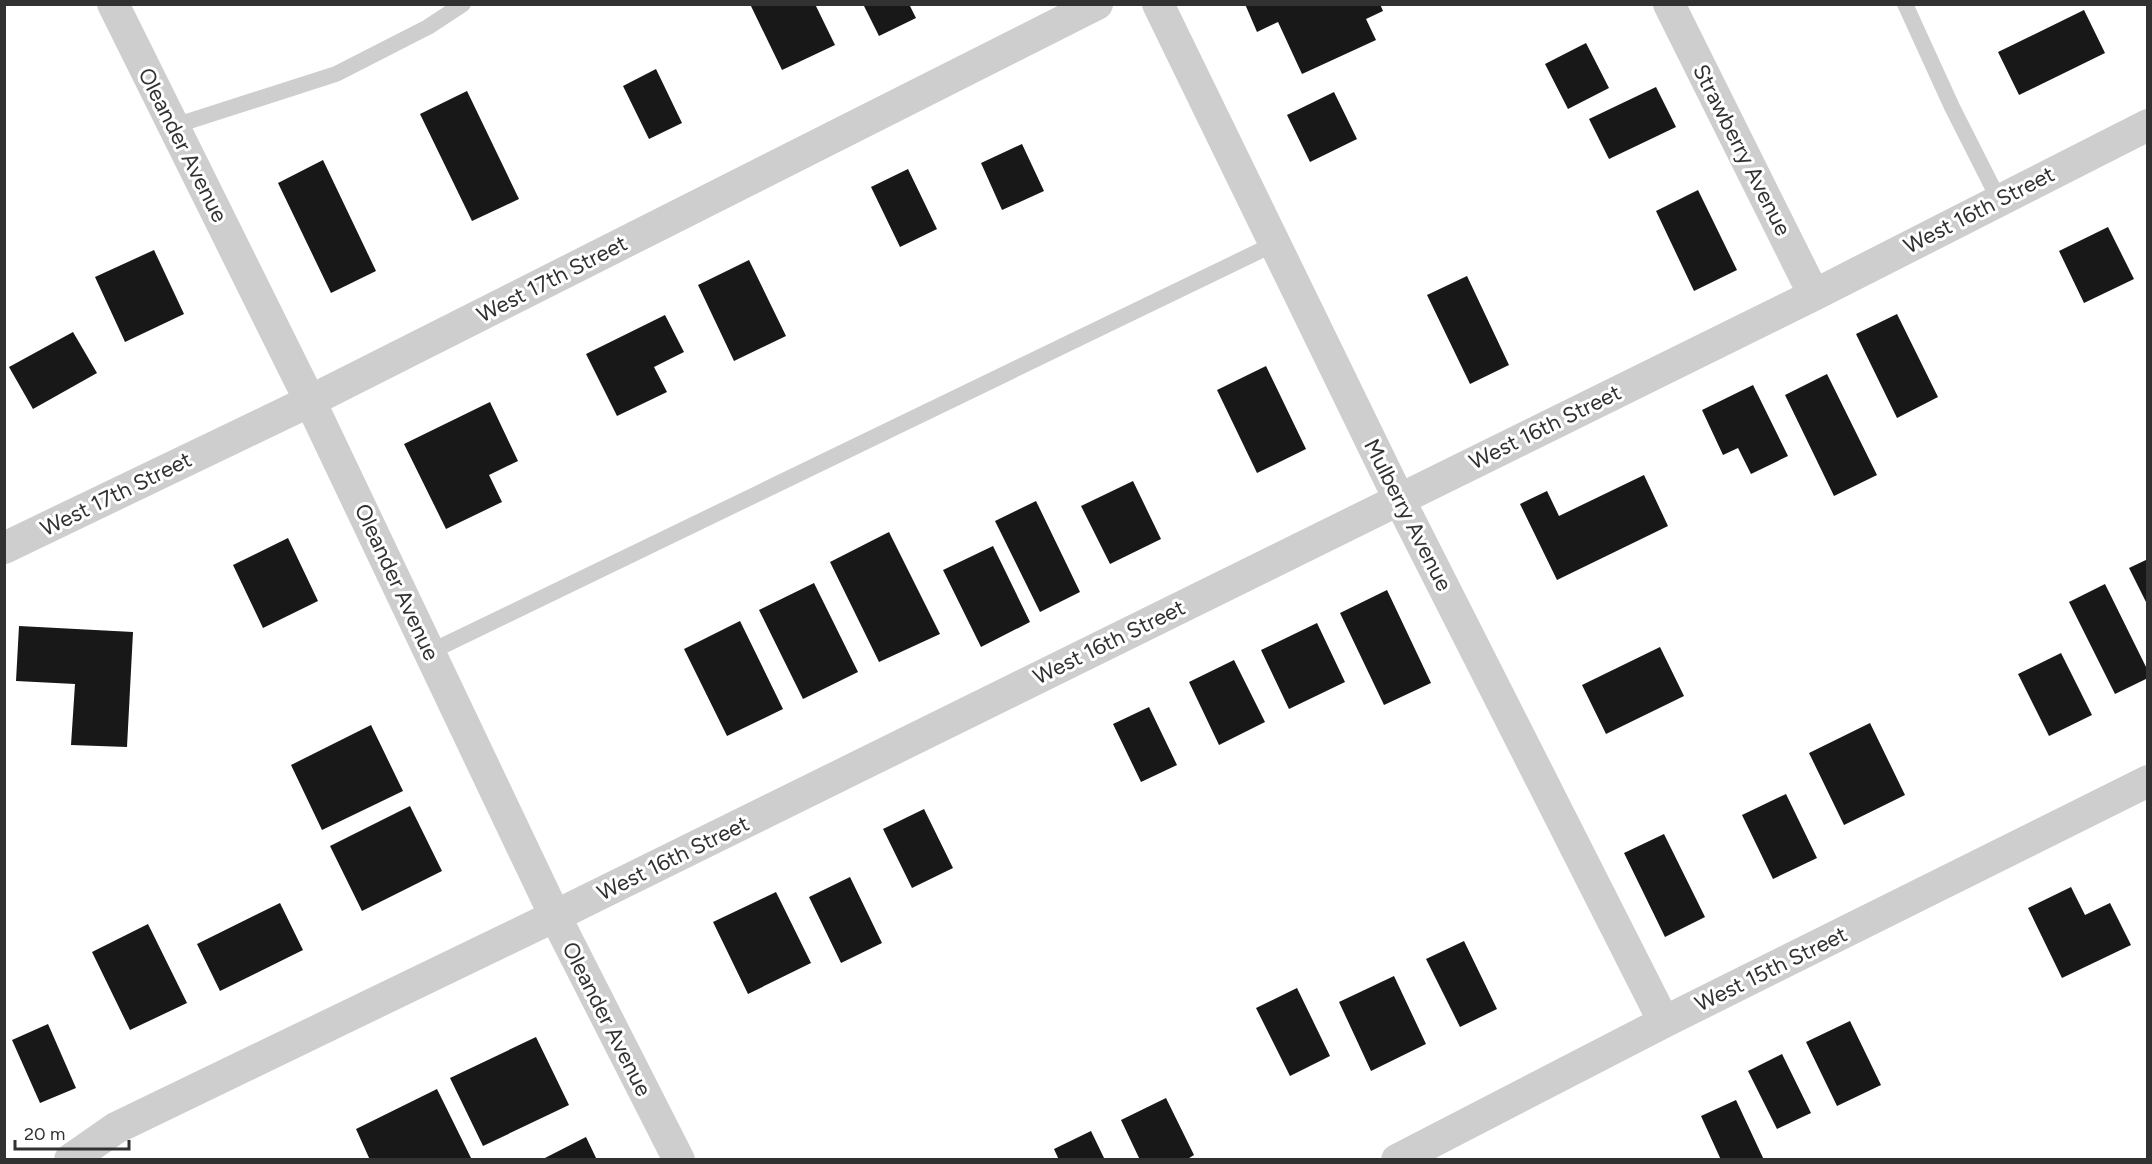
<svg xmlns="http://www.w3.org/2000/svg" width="2152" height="1164" font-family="Figtree,sans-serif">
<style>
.building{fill:#181818}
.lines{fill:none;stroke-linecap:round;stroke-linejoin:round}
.lane{stroke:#cecece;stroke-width:16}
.street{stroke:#cecece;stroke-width:32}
.labels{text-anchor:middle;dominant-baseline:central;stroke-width:6;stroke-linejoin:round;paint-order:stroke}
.street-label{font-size:22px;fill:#313131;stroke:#fff}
</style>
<rect width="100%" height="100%" fill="#fff"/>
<!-- building -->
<path class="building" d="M 750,4 L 815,4 L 835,45 L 782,70 Z
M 863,4 L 909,4 L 916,18 L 879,36 Z
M 1245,4 L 1380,4 L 1383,11 L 1366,19 L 1376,40 L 1302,74 L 1278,22 L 1257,32 Z
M 2084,10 L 2105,53 L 2019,95 L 1998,52 Z
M 1586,43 L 1609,88 L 1568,109 L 1545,64 Z
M 656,69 L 682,123 L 649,139 L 623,86 Z
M 1656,87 L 1676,127 L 1609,159 L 1589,119 Z
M 467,91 L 519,199 L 472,221 L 420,114 Z
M 1334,92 L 1357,139 L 1310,162 L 1287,115 Z
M 1022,144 L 1044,191 L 1002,210 L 981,163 Z
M 323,160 L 376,271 L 331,293 L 278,183 Z
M 908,169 L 937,229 L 900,247 L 871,187 Z
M 1698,190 L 1737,270 L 1694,291 L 1656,211 Z
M 2108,227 L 2134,279 L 2084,303 L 2059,251 Z
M 154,250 L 184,314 L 125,342 L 95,277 Z
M 749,260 L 786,336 L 734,361 L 698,285 Z
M 1467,276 L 1509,365 L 1470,384 L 1427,295 Z
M 1897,314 L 1938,397 L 1897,418 L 1856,334 Z
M 665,315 L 684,352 L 654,367 L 667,392 L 617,416 L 586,354 Z
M 73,332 L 97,373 L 33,409 L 9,367 Z
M 1266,366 L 1306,449 L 1257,473 L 1217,390 Z
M 1827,374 L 1877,475 L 1834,496 L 1785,395 Z
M 1753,385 L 1788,456 L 1751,474 L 1738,448 L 1723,455 L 1702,410 Z
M 490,402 L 518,461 L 489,475 L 502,502 L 446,529 L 404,444 Z
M 1644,475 L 1668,526 L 1557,580 L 1520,504 L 1547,491 L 1559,516 Z
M 1133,481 L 1161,539 L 1110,564 L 1081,506 Z
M 1036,501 L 1080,592 L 1040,612 L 995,521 Z
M 889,532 L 940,634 L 879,662 L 830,562 Z
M 288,538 L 318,601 L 263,628 L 233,565 Z
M 993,546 L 1030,622 L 981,647 L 943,570 Z
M 2148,559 L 2148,606 L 2129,568 Z
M 814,583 L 858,672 L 803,699 L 759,610 Z
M 2105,584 L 2148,671 L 2148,678 L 2115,694 L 2069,602 Z
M 1387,590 L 1431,683 L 1384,705 L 1340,613 Z
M 740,621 L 783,709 L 727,736 L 684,649 Z
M 1317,623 L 1345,682 L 1289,709 L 1261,650 Z
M 19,626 L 133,632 L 127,747 L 71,745 L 75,684 L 16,681 Z
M 1660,647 L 1684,696 L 1606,734 L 1582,685 Z
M 2061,653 L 2092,715 L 2049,736 L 2018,674 Z
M 1234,660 L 1265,722 L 1219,745 L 1189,682 Z
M 1149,707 L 1177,765 L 1141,782 L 1113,724 Z
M 1870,723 L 1905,795 L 1844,825 L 1809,753 Z
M 371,725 L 403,791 L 322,830 L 291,765 Z
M 1786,794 L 1817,858 L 1773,879 L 1742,815 Z
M 410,806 L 442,871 L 362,911 L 330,846 Z
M 924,809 L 953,868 L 912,888 L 883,829 Z
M 1664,834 L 1705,917 L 1665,937 L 1624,853 Z
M 850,877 L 882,943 L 841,963 L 809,897 Z
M 2071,887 L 2085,915 L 2110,903 L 2131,945 L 2062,978 L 2028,908 Z
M 776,892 L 811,963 L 748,994 L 713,922 Z
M 280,903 L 303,950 L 220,991 L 197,944 Z
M 148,924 L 187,1003 L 130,1030 L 92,952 Z
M 1464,941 L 1497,1009 L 1460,1027 L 1426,959 Z
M 1394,976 L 1426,1044 L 1371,1071 L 1339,1002 Z
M 1297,988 L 1330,1056 L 1290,1076 L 1256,1008 Z
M 1850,1021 L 1881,1085 L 1837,1106 L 1806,1042 Z
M 48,1024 L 76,1088 L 40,1103 L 12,1040 Z
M 536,1037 L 569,1105 L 483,1146 L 450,1078 Z
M 1782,1054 L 1811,1113 L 1777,1129 L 1748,1071 Z
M 437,1089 L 472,1160 L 370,1160 L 356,1129 Z
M 1166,1098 L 1194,1155 L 1186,1160 L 1140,1160 L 1121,1120 Z
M 1736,1100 L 1764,1160 L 1721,1160 L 1701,1116 Z
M 1091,1131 L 1105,1160 L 1059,1160 L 1054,1149 Z
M 586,1137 L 597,1160 L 541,1160 Z"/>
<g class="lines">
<!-- lane -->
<path class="lane" d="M 1905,4 L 1952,107 L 1999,200
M 174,126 L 336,74 L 428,27 L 463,4
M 430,652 L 1274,244"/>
<!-- street -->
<path class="street" d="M 113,4 L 310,401 L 555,916 L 679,1160
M 1158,4 L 1399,499 L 1664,1022
M 1669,4 L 1814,295
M 4,548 L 310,401 L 1097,4
M 70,1160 L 116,1128 L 555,916 L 1814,295 L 2148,125
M 1397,1160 L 1664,1022 L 2148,781"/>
</g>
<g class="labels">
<!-- street labels -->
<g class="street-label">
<text transform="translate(183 145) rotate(63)">Oleander Avenue</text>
<text transform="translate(1742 150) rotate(63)">Strawberry Avenue</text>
<text transform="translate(1979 210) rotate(-27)">West 16th Street</text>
<text transform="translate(552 279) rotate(-27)">West 17th Street</text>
<text transform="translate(1545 427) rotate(-26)">West 16th Street</text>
<text transform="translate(116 494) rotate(-26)">West 17th Street</text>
<text transform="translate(1408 515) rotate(63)">Mulberry Avenue</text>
<text transform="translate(397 582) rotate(65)">Oleander Avenue</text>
<text transform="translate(1109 642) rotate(-26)">West 16th Street</text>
<text transform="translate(673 858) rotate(-26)">West 16th Street</text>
<text transform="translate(1771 969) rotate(-26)">West 15th Street</text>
<text transform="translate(607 1019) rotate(63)">Oleander Avenue</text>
</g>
</g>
<!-- border -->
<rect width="2152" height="1164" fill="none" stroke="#313131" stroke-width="12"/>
<!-- scale -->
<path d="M15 1140v9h114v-9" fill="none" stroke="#313131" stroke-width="3"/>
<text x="24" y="1140" font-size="18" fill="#313131" stroke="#ffffff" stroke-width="4.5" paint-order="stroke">20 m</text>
</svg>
